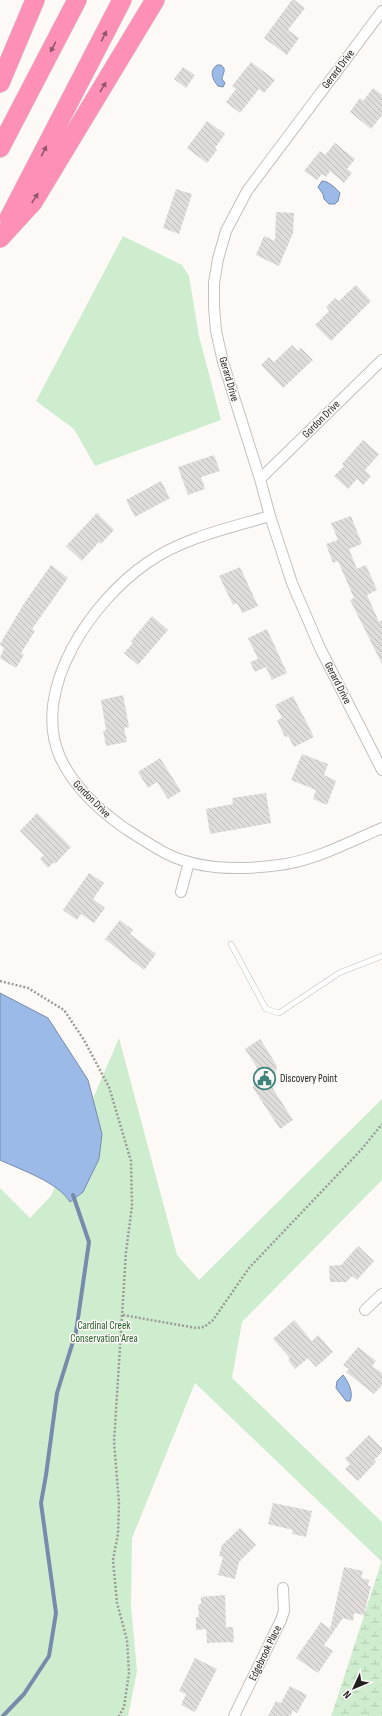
<svg xmlns="http://www.w3.org/2000/svg" width="382" height="1716" font-family="'Sofia Sans Condensed',sans-serif">
<style>
.wetland{fill:url(#wetland-marsh)}
.green{fill:#ceedce}
.water{fill:#9bbae8;stroke:#768cac}
.lines{fill:none;stroke-linecap:round;stroke-linejoin:round}
.stream{stroke:#768cac;stroke-width:4}
.building{fill:url(#building-back-hatch)}
.lane-casing{stroke:#c4c0be;stroke-width:6}
.street-casing{stroke:#c4c0be;stroke-width:12}
.highway-casing{stroke:#d7d7d7;stroke-width:20}
.path{stroke:#9d9a99;stroke-width:2.5;stroke-dasharray:2 2;stroke-linecap:butt}
.lane{stroke:#fff;stroke-width:5}
.street{stroke:#fff;stroke-width:10}
.highway{stroke:#fe8fb6;stroke-width:19}
.oneway{fill:#90576a}
.labels{text-anchor:middle;dominant-baseline:central;stroke-width:3;stroke-linejoin:round;paint-order:stroke}
.street-label{font-size:11px;fill:#211f1f;stroke:#fdf9f7}
.poi-label{font-size:11px;fill:#211f1f;stroke:#fdf9f7;text-anchor:start}
.park-label{font-size:11px;fill:#245f2a;stroke:#fdf9f7}
</style>
<defs>
<pattern id="wetland-marsh" width="20" height="14" patternUnits="userSpaceOnUse"><rect width="20" height="14" fill="#ceedce"/><path d="M1 5h8M5 5V1M11 12h8M15 12V8" fill="none" stroke="#b1cbb0"/></pattern>
<pattern id="building-back-hatch" width="6" height="6" patternUnits="userSpaceOnUse"><rect width="6" height="6" fill="#e0dcda"/><path d="M-1 5l2 2M0 0l6 6M5-1l2 2" fill="none" stroke="#c0bcbb"/></pattern>
</defs>
<rect width="100%" height="100%" fill="#fdf9f7"/>
<!-- wetland -->
<path class="wetland" d="M 382,1560 L 382,1716 L 331,1716 L 335,1705 Z"/>
<!-- green -->
<path class="green" d="M 123,236 L 182,265 L 189,276 L 199,336 L 221,420 L 95,466 L 74,429 L 36,401 Z
M 119,1038 L 177,1255 L 199,1280 L 382,1099 L 382,1180 L 242,1322 L 232,1378 L 382,1522 L 382,1562 L 195,1383 L 132,1538 L 131,1606 L 137,1671 L 128,1716 L 0,1716 L 0,1188 L 30,1218 L 51,1196 Z"/>
<!-- water -->
<path class="water" d="M 217,65 L 221,65 C 227,70 223,72 222,79 L 225,83 L 223,87 L 218,86 C 212,79 209,71 217,65 Z
M 322,181 C 328,181 336,188 340,193 L 338,201 L 335,204 L 329,204 L 324,199 L 323,194 L 318,187 Z
M 0,993 L 48,1018 L 88,1080 L 102,1134 L 99,1159 L 83,1192 L 70,1202 C 58,1182 21,1170 0,1160 Z
M 343,1375 C 348,1381 354,1393 350,1401 L 346,1401 L 336,1388 L 337,1381 Z"/>
<g class="lines">
<!-- stream -->
<path class="stream" d="M 3,1716 L 24,1694 L 49,1656 L 56,1613 L 41,1503 L 46,1475 L 57,1393 L 76,1332 L 89,1242 L 73,1195"/>
</g>
<!-- building -->
<path class="building" d="M 292,0 L 294,0 L 305,8 L 288,30 L 299,38 L 287,55 L 264,38 Z
M 251,62 L 275,80 L 264,93 L 259,89 L 240,113 L 226,102 L 236,89 L 232,86 Z
M 183,67 L 195,75 L 186,88 L 174,79 Z
M 373,88 L 382,95 L 382,115 L 371,129 L 350,112 L 360,98 L 363,101 Z
M 207,121 L 225,134 L 215,148 L 217,150 L 207,163 L 187,148 Z
M 335,143 L 355,159 L 347,169 L 352,173 L 344,183 L 330,171 L 326,177 L 322,174 L 317,180 L 304,171 L 320,151 L 325,155 Z
M 176,189 L 192,194 L 179,234 L 163,228 Z
M 276,212 L 294,213 L 293,233 L 279,266 L 256,255 L 264,236 L 275,241 Z
M 356,285 L 371,301 L 331,341 L 315,325 L 329,311 L 326,307 L 335,298 L 339,301 Z
M 292,345 L 298,351 L 301,348 L 313,360 L 283,388 L 261,365 L 269,357 L 274,362 Z
M 363,440 L 379,454 L 365,470 L 371,476 L 363,485 L 357,479 L 348,489 L 334,476 L 344,466 L 342,464 Z
M 214,455 L 220,471 L 201,477 L 205,489 L 188,495 L 178,467 Z
M 161,481 L 170,498 L 135,517 L 126,500 Z
M 97,513 L 114,530 L 101,544 L 99,542 L 82,561 L 66,546 Z
M 351,516 L 362,544 L 349,549 L 357,569 L 366,565 L 377,590 L 367,595 L 379,622 L 382,620 L 382,664 L 350,600 L 354,598 L 338,561 L 333,563 L 326,544 L 338,540 L 331,523 Z
M 51,565 L 68,578 L 32,629 L 35,631 L 21,653 L 24,655 L 16,668 L 0,658 L 4,648 L 0,645 L 0,644 L 25,602 Z
M 240,567 L 258,606 L 242,613 L 237,603 L 233,605 L 219,576 Z
M 152,616 L 168,630 L 138,665 L 124,653 L 133,643 L 131,641 Z
M 267,629 L 287,673 L 272,680 L 266,667 L 255,672 L 250,662 L 258,659 L 248,638 Z
M 123,695 L 129,727 L 124,728 L 127,742 L 106,746 L 103,731 L 106,730 L 101,700 Z
M 293,696 L 314,737 L 294,747 L 288,736 L 285,737 L 277,720 L 282,718 L 275,705 Z
M 302,754 L 328,764 L 324,775 L 336,781 L 327,805 L 313,799 L 316,790 L 291,780 Z
M 160,758 L 181,791 L 168,799 L 157,782 L 148,788 L 138,772 Z
M 266,793 L 271,823 L 210,834 L 206,809 L 233,804 L 232,798 Z
M 37,813 L 71,847 L 55,864 L 54,862 L 48,868 L 40,859 L 44,855 L 20,831 Z
M 89,873 L 104,883 L 93,899 L 105,908 L 94,923 L 81,914 L 77,920 L 63,910 Z
M 120,920 L 133,930 L 130,934 L 156,954 L 144,970 L 105,939 Z
M 260,1039 L 277,1066 L 272,1087 L 293,1120 L 280,1129 L 253,1088 L 258,1069 L 245,1049 Z
M 358,1246 L 374,1261 L 357,1280 L 352,1276 L 346,1282 L 330,1282 L 329,1266 L 341,1265 Z
M 294,1320 L 312,1341 L 318,1335 L 333,1352 L 316,1367 L 308,1358 L 295,1369 L 288,1360 L 290,1358 L 273,1339 Z
M 358,1347 L 376,1361 L 372,1366 L 382,1373 L 382,1385 L 374,1394 L 346,1372 L 349,1369 L 343,1365 Z
M 369,1435 L 382,1448 L 382,1452 L 374,1460 L 376,1462 L 358,1481 L 345,1469 L 350,1464 L 345,1459 Z
M 273,1503 L 312,1511 L 306,1537 L 292,1534 L 293,1530 L 268,1524 Z
M 240,1528 L 256,1545 L 239,1562 L 235,1579 L 218,1575 L 223,1557 L 219,1556 L 222,1545 Z
M 344,1567 L 363,1571 L 361,1578 L 369,1580 L 368,1586 L 371,1586 L 364,1615 L 354,1613 L 353,1621 L 343,1618 L 324,1645 L 333,1651 L 318,1673 L 296,1658 L 321,1622 L 330,1629 Z
M 225,1595 L 226,1627 L 233,1627 L 234,1642 L 207,1643 L 206,1629 L 196,1630 L 196,1617 L 199,1617 L 198,1605 L 201,1604 L 201,1597 Z
M 195,1658 L 217,1669 L 195,1712 L 181,1705 L 186,1694 L 179,1691 Z
M 290,1686 L 307,1695 L 297,1713 L 293,1710 L 290,1716 L 268,1716 L 276,1701 L 281,1703 Z"/>
<g class="lines">
<defs>
<path id="lane" d="M 231,944 L 266,1009 L 279,1013 L 339,973 L 382,956"/>
<path id="street" d="M 382,11 L 247,191 L 226,231 L 218,259 L 214,283 L 214,307 L 216,331 L 223,362 L 260,479 L 270,516 L 292,583 L 320,648 L 382,770
M 260,479 L 382,360
M 270,516 C 229,528 182,538 147,563 C 93,600 30,689 60,757 C 73,786 98,809 123,827 C 137,836 152,846 167,854 C 200,870 243,870 279,865 C 314,861 349,842 382,828
M 181,892 L 189,862
M 365,1310 L 382,1294
M 234,1716 L 281,1620 L 284,1611 L 283,1588"/>
<path id="highway" d="M 0,83 L 35,0
M 0,148 L 77,0
M 9,218 L 122,0
M 0,238 L 33,202 L 155,0"/>
</defs>
<!-- lane casing -->
<use href="#lane" class="lane-casing"/>
<!-- street casing -->
<use href="#street" class="street-casing"/>
<!-- highway casing -->
<use href="#highway" class="highway-casing"/>
<!-- path -->
<path class="path" d="M 0,981 L 28,988 L 64,1010 L 84,1040 L 109,1087 L 131,1161 L 132,1206 L 126,1252 L 114,1442 L 119,1503 L 118,1534 L 113,1560 L 117,1603 L 127,1640 L 129,1673 L 124,1707 L 119,1716
M 123,1315 L 196,1328 L 204,1327 L 213,1320 L 249,1268 L 361,1150 L 382,1124"/>
<!-- lane -->
<use href="#lane" class="lane"/>
<!-- street -->
<use href="#street" class="street"/>
<!-- highway -->
<use href="#highway" class="highway"/>
</g>
<!-- one-way arrows -->
<defs><path id="oneway-solid" d="M-6-.8H1V-3.2L6.5 0L1 3.2V.8H-6Z"/></defs>
<g class="oneway">
<use href="#oneway-solid" transform="translate(104 36) rotate(-63)"/>
<use href="#oneway-solid" transform="translate(53 47) rotate(118)"/>
<use href="#oneway-solid" transform="translate(103 87) rotate(-59)"/>
<use href="#oneway-solid" transform="translate(44 151) rotate(-63)"/>
<use href="#oneway-solid" transform="translate(35 198) rotate(-57)"/>
</g>
<!-- icons -->
<defs>
<symbol id="civic-ring" viewBox="-11 -11 22 22"><circle r="9.5" fill="#fdf9f7" stroke="#3f847c" stroke-width="1.5"/><path d="M-.6-6.5H3V-4.5H.6V-3L4-1V1h2V6H-6V1h2V-1L-.6-3ZM-1.2 2.5V6h2.4V2.5Z" fill="#3f847c"/></symbol>
</defs>
<g fill-rule="evenodd">
<use href="#civic-ring" x="252" y="1066" width="25" height="25"/>
</g>
<g class="labels">
<!-- street labels -->
<g class="street-label">
<text transform="translate(338 69) rotate(-53)">Gerard Drive</text>
<text transform="translate(229 379) rotate(74)">Gerard Drive</text>
<text transform="translate(321 419) rotate(-45)">Gordon Drive</text>
<text transform="translate(338 683) rotate(63)">Gerard Drive</text>
<text transform="translate(92 799) rotate(45)">Gordon Drive</text>
<text transform="translate(265 1653) rotate(-64)">Edgebrook Place</text>
</g>
<!-- poi labels -->
<g class="poi-label">
<text x="280" y="1078">Discovery Point</text>
</g>
<!-- park labels -->
<g class="park-label">
<text x="104" y="1325">Cardinal Creek<tspan x="104" dy="13">Conservation Area</tspan></text>
</g>
</g>
<!-- north arrow -->
<g transform="translate(354 1688) rotate(226)" stroke="#fdf9f7" stroke-width="3" paint-order="stroke">
<path d="M0-3L7 15L0 10L-7 15Z" fill="#211f1f"/>
<text y="-6" font-size="11" font-weight="bold" text-anchor="middle" fill="#211f1f">N</text>
</g>
</svg>
